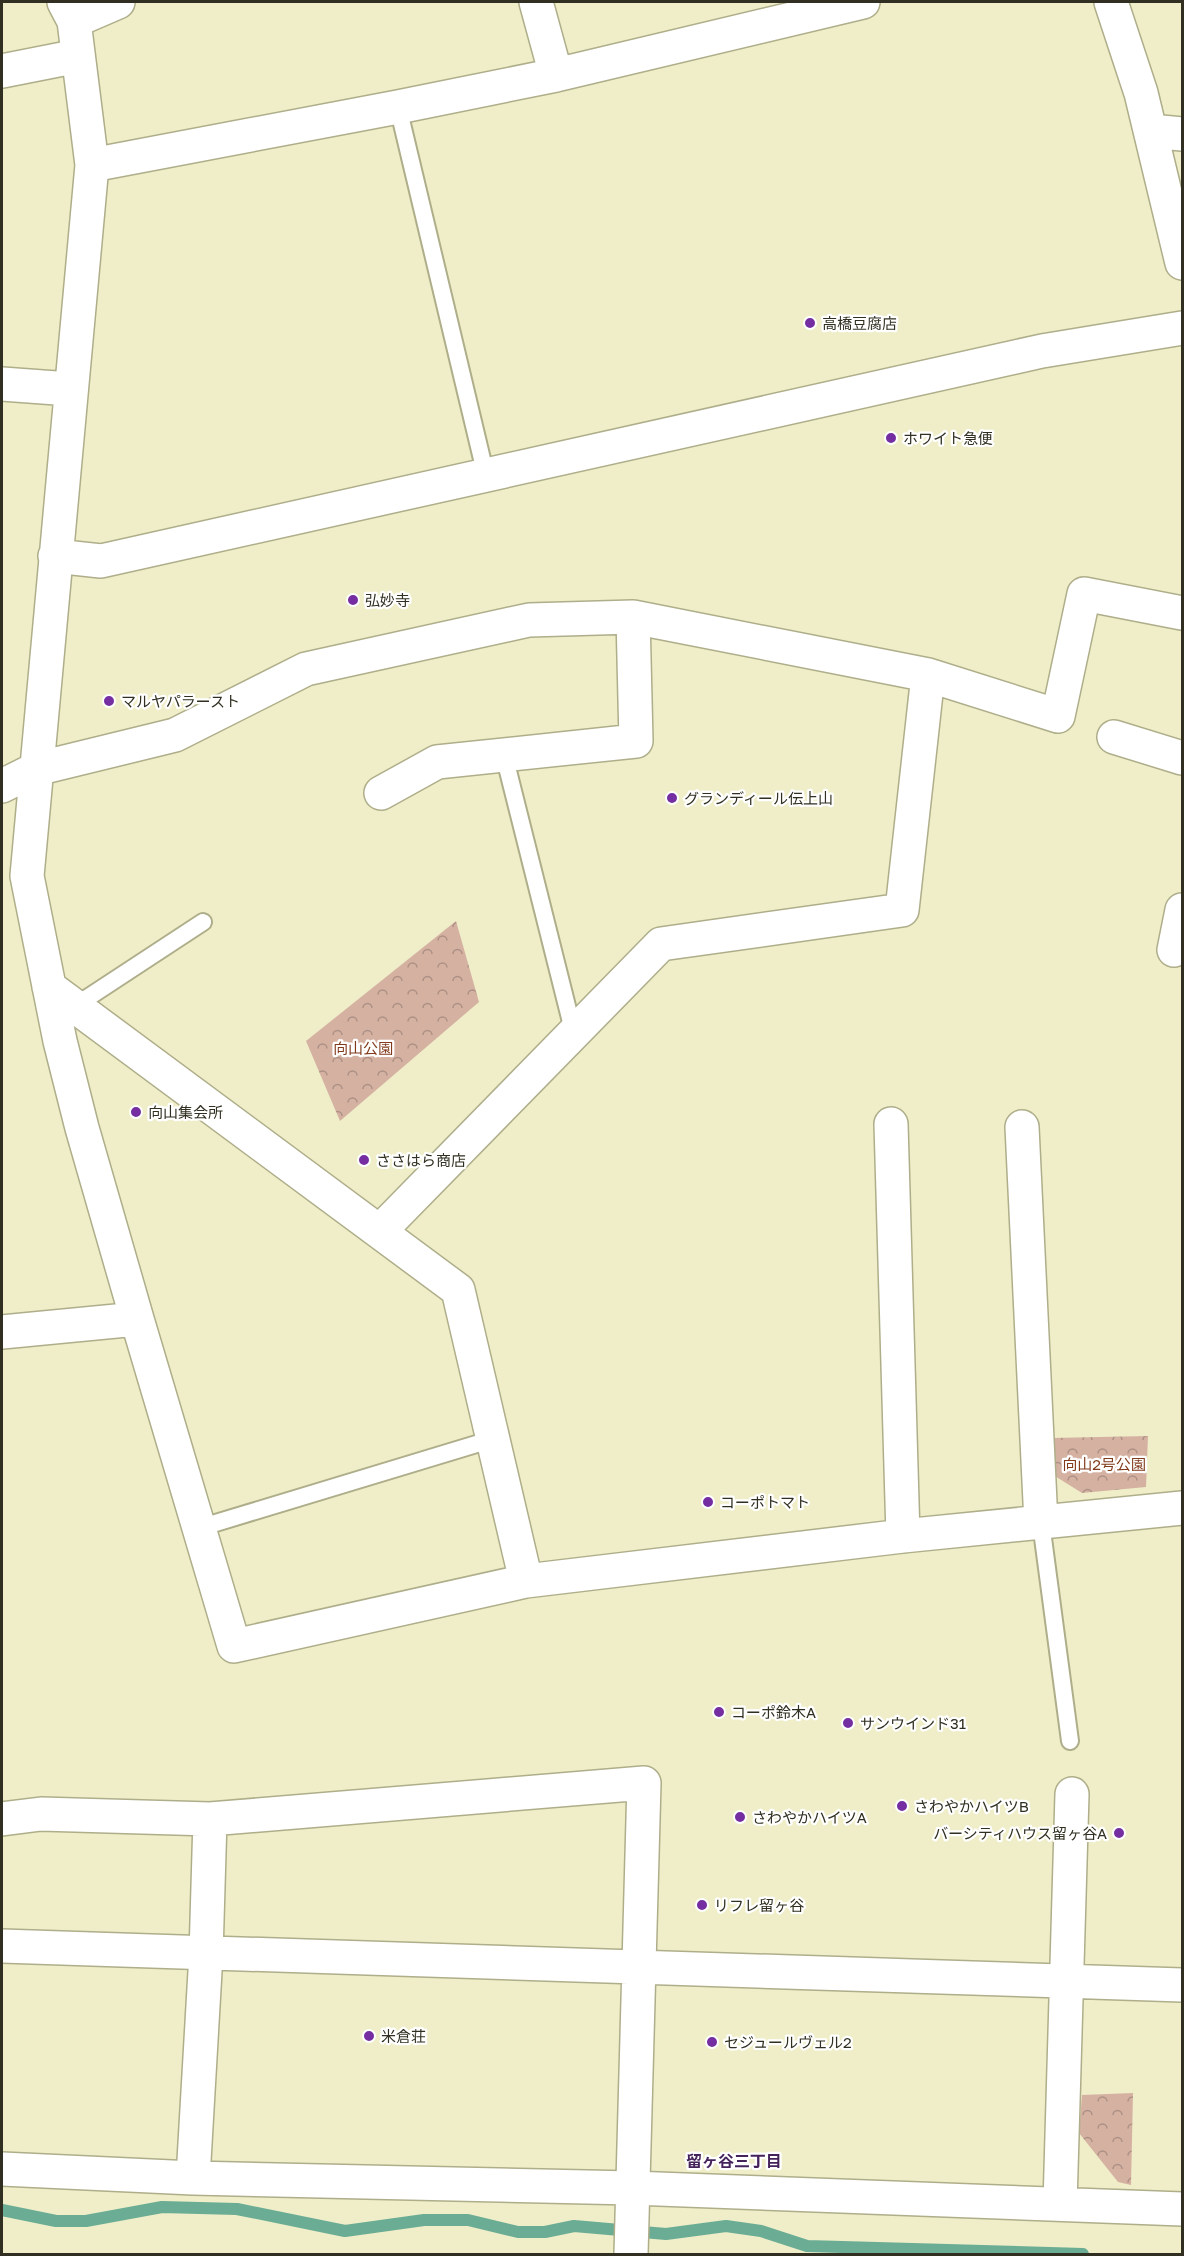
<svg xmlns="http://www.w3.org/2000/svg" width="1184" height="2256" font-family="'Golos Text','Noto Sans JP',sans-serif">
<style>
.park{fill:url(#park-crowns)}
.lines{fill:none;stroke-linecap:round;stroke-linejoin:round}
.stream{stroke:#6bac94;stroke-width:12}
.service-casing{stroke:#afae8a;stroke-width:20}
.minor-casing{stroke:#afae8a;stroke-width:36}
.service{stroke:#fff;stroke-width:16}
.minor{stroke:#fff;stroke-width:33}
.poi-dot{fill:#752ea1;stroke:#fff;stroke-width:2}
.labels{text-anchor:middle;dominant-baseline:central;stroke-width:4.5;stroke-linejoin:round;paint-order:stroke}
.poi-label{font-size:15px;fill:#302f21;stroke:#fff;text-anchor:start}
.park-label{font-size:15px;fill:#813a1a;stroke:#fff}
.neighbourhood-label{font-size:16px;font-weight:bold;fill:#44235b;stroke:#fff}
</style>
<defs>
<pattern id="park-crowns" width="20" height="18" patternUnits="userSpaceOnUse" patternTransform="scale(1.5)"><rect width="20" height="18" fill="#d5b1a2"/><path d="M2 6a3 3 0 1 1 6 0M12 15a3 3 0 1 1 6 0" fill="none" stroke="#ad9084"/></pattern>
</defs>
<rect width="100%" height="100%" fill="#efeec9"/>
<!-- park -->
<path class="park" d="M 456,921 L 479,1002 L 340,1121 L 306,1041 Z
M 1148,1436 L 1146,1487 L 1082,1493 L 1050,1473 L 1051,1438 Z
M 1133,2093 L 1131,2185 L 1118,2182 L 1079,2133 L 1082,2095 Z"/>
<g class="lines">
<!-- stream -->
<path class="stream" d="M 2,2210 L 56,2221 L 86,2221 L 162,2207 L 237,2209 L 345,2231 L 424,2220 L 468,2220 L 518,2232 L 545,2232 L 574,2226 L 666,2234 L 726,2226 L 761,2231 L 807,2246 L 1083,2254"/>
<defs>
<path id="service" d="M 398,107 L 486,476
M 504,755 L 574,1034
M 75,1006 L 203,922
M 1041,1523 L 1070,1741
M 199,1528 L 493,1439"/>
<path id="minor" d="M 64,2 L 74,21 L 92,165 L 27,876 L 60,1041 L 82,1128 L 137,1319 L 234,1646 L 526,1581 L 903,1536 L 1182,1508
M 536,2 L 556,75
M 1111,2 L 1141,93 L 1182,263
M 74,21 L 118,2
M 2,71 L 78,56
M 1151,131 L 1182,134
M 92,165 L 398,107 L 556,75 L 863,2
M 2,384 L 70,389
M 55,556 L 101,561 L 1042,351 L 1182,328
M 1114,737 L 1182,758
M 2,786 L 36,769 L 175,735 L 306,669 L 529,620 L 633,617 L 928,675
M 381,793 L 437,762 L 636,741 L 633,617
M 1174,950 L 1182,910
M 49,987 L 458,1290 L 526,1581
M 891,1124 L 903,1536
M 1022,1127 L 1041,1523
M 380,1231 L 661,944 L 902,910 L 928,675 L 1058,716 L 1084,594 L 1182,613
M 2,1332 L 137,1319
M 2,1819 L 41,1814 L 210,1819 L 644,1783 L 631,2254
M 2,1946 L 1182,1985
M 2,2169 L 193,2178 L 632,2188 L 1182,2209
M 193,2178 L 206,1954 L 210,1819
M 1060,2204 L 1072,1794"/>
</defs>
<!-- service casing -->
<use href="#service" class="service-casing"/>
<!-- minor casing -->
<use href="#minor" class="minor-casing"/>
<!-- service -->
<use href="#service" class="service"/>
<!-- minor -->
<use href="#minor" class="minor"/>
</g>
<!-- markers -->
<g class="poi-dot">
<circle cx="810" cy="323" r="6"/>
<circle cx="891" cy="438" r="6"/>
<circle cx="353" cy="600" r="6"/>
<circle cx="109" cy="701" r="6"/>
<circle cx="672" cy="798" r="6"/>
<circle cx="136" cy="1112" r="6"/>
<circle cx="364" cy="1160" r="6"/>
<circle cx="708" cy="1502" r="6"/>
<circle cx="719" cy="1712" r="6"/>
<circle cx="848" cy="1723" r="6"/>
<circle cx="902" cy="1806" r="6"/>
<circle cx="740" cy="1817" r="6"/>
<circle cx="1119" cy="1833" r="6"/>
<circle cx="702" cy="1905" r="6"/>
<circle cx="369" cy="2036" r="6"/>
<circle cx="712" cy="2042" r="6"/>
</g>
<g class="labels">
<!-- poi labels -->
<g class="poi-label">
<text x="822" y="323">高橋豆腐店</text>
<text x="903" y="438">ホワイト急便</text>
<text x="365" y="600">弘妙寺</text>
<text x="121" y="701">マルヤパラースト</text>
<text x="684" y="798">グランディール伝上山</text>
<text x="148" y="1112">向山集会所</text>
<text x="376" y="1160">ささはら商店</text>
<text x="720" y="1502">コーポトマト</text>
<text x="731" y="1712">コーポ鈴木A</text>
<text x="860" y="1723">サンウインド31</text>
<text x="914" y="1806">さわやかハイツB</text>
<text x="752" y="1817">さわやかハイツA</text>
<text x="1107" y="1833" text-anchor="end">バーシティハウス留ヶ谷A</text>
<text x="714" y="1905">リフレ留ヶ谷</text>
<text x="381" y="2036">米倉荘</text>
<text x="724" y="2042">セジュールヴェル2</text>
</g>
<!-- park labels -->
<g class="park-label">
<text x="363" y="1048">向山公園</text>
<text x="1104" y="1464">向山2号公園</text>
</g>
<!-- neighbourhood labels -->
<g class="neighbourhood-label">
<text x="734" y="2161">留ヶ谷三丁目</text>
</g>
</g>
<!-- border -->
<rect width="1184" height="2256" fill="none" stroke="#302f21" stroke-width="6"/>
</svg>
